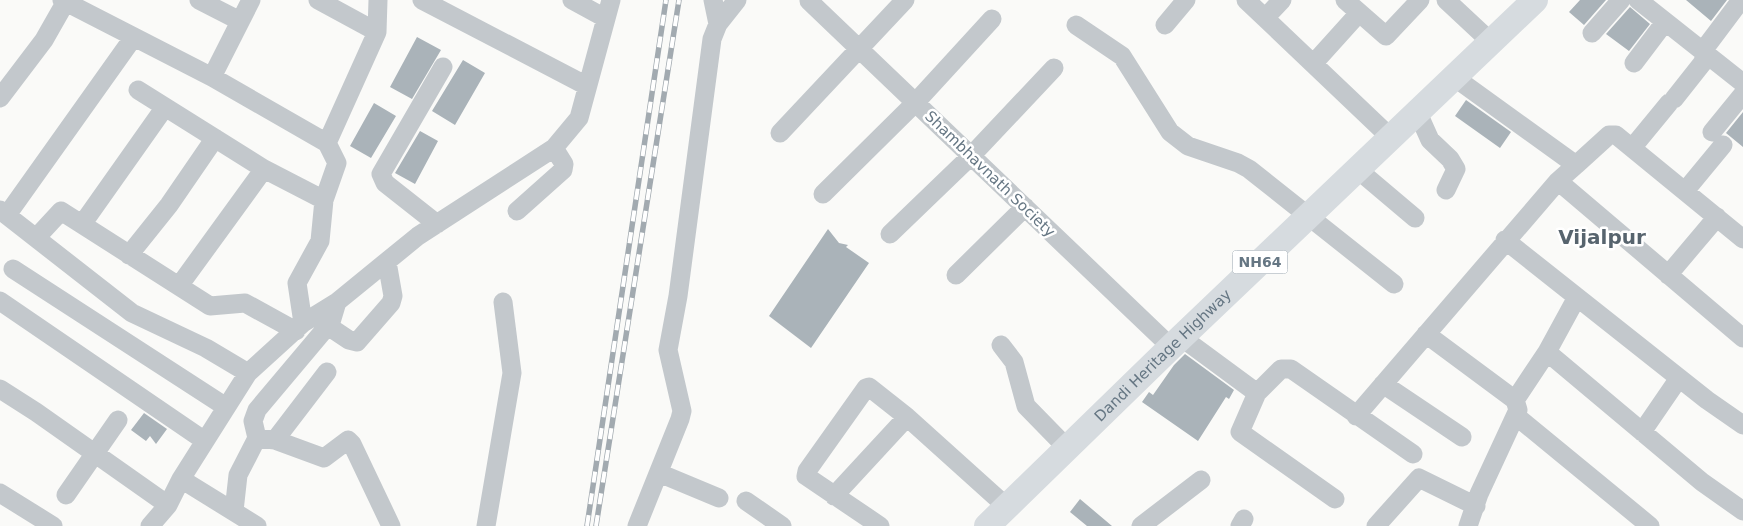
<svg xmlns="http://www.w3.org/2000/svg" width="1743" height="526" font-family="'DejaVu Sans',sans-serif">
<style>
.building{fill:#aab3b9}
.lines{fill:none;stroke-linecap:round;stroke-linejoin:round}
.minor{stroke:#c3c8cc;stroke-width:19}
.highway{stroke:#d6dbdf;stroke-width:26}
.rail-casing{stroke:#a2aab0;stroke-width:5.5}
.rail{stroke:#fff;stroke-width:4;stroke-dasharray:11;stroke-linecap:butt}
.labels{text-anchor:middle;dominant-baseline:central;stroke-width:5;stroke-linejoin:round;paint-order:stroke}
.shield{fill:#fff;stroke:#939fa8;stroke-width:1}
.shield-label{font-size:14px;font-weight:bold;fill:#657683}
.street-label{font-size:15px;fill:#657683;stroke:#fff}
.district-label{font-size:20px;font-weight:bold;fill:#57646e;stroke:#fff}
</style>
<rect width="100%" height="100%" fill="#fafaf8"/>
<!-- building -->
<path class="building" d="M 1580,0 L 1606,0 L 1584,25 L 1569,12 Z
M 1686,0 L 1727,0 L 1711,21 Z
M 1630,7 L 1650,24 L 1629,51 L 1606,34 Z
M 417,37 L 441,50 L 412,99 L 390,87 Z
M 463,60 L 485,73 L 455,125 L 432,111 Z
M 1466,100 L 1511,132 L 1500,148 L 1455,116 Z
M 374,103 L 396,116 L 371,158 L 350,146 Z
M 1743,112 L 1743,147 L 1726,133 Z
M 420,131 L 438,141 L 415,184 L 395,173 Z
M 828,229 L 839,243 L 848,245 L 846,247 L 869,263 L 811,348 L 769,316 Z
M 1185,354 L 1234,390 L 1229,399 L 1226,397 L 1198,441 L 1142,402 L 1149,392 L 1153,395 L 1174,365 Z
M 144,413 L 167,429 L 156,444 L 150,436 L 146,441 L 131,430 Z
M 1080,499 L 1112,526 L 1087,526 L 1070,512 Z"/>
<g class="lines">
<!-- minor -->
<path class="minor" d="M 62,0 L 212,77 L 327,143 L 337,163 L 324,200 L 320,241 L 297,283 L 303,323
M 199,0 L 240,21
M 318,0 L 377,32
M 422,0 L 587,86
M 572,0 L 605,18
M 713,0 L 718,24
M 1246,0 L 1390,137
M 1345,0 L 1386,36 L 1420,0
M 1446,0 L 1491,42
M 1638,0 L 1743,83
M 809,1 L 1171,347
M 1265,18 L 1282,0
M 1076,25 L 1122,56 L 1170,132 L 1188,146 L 1238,163 L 1249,169 L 1394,284
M 1165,25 L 1186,0
M 1592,33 L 1621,0
M 1702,52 L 1741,0
M 1634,63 L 1665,22
M 1313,64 L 1359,13
M 212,77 L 251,0
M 1454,77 L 1576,165 L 1558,181 L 1743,338
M 138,90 L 264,169 L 324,200
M 0,98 L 44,40 L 65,3
M 1674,99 L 1708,56
M 1417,111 L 1430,140 L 1450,159 L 1456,169 L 1446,190
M 1712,132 L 1743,94
M 780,133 L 905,0
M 327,143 L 377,32 L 378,0
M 1632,148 L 1669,103
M 1576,165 L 1609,135 L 1616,135 L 1743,239
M 1357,169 L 1415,218
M 1685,191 L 1723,145
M 823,194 L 915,103 L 992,19
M 0,210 L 132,313 L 206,348 L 248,373
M 517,211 L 563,170 L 564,164 L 554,148
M 7,215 L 133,38
M 83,223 L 165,107
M 437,224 L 385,183 L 381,174 L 443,67
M 890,234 L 971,156 L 1054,68
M 36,238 L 61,211 L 210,306 L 245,303 L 296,331
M 1505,240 L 1707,400 L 1743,425
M 129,255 L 169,205 L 215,138
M 13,269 L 226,407
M 956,275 L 1025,207
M 1668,275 L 1717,217
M 179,286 L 264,169
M 0,301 L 205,441
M 328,326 L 349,340 L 357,342 L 391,303 L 393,296 L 387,262
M 1426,334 L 1515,400 L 1518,410 L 1479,494 L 1468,526
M 1181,337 L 1257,393 L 1281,369 L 1291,369 L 1413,454
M 1001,345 L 1014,362 L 1026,406 L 1067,448
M 1547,352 L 1702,482 L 1743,511
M 1383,384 L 1462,437
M 0,389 L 36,412 L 168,505
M 1257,393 L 1240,432 L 1335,499
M 1515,400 L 1547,352 L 1577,297
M 1356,416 L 1558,181
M 1516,416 L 1650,526
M 1642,432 L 1679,378
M 257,438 L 275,440 L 324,458 L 348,440 L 352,444 L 391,526
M 275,440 L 327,372
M 659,473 L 719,498
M 181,479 L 257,526
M 0,493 L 53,526
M 66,495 L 118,420
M 834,496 L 907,417
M 746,501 L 782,526
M 234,511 L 238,475 L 257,438 L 253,421 L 257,410 L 331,322 L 337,302
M 150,526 L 168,505 L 181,479 L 248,373 L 303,323 L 337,302 L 418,236 L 554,148 L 579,118 L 611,0
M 486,526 L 512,373 L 503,302
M 637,526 L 680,419 L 682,411 L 668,350 L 678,296 L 712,39 L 718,24 L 737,0
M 880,526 L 806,476 L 807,471 L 866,388 L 869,387 L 907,417 L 1007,507
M 1141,526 L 1201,480
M 1240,526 L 1244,519
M 1376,526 L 1419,478 L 1476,506"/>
<!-- highway -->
<path class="highway" id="s1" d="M 987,526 L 1171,347 L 1535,0"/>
<defs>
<path id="rail" d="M 587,526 L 666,0
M 596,526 L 679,0"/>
</defs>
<!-- rail casing -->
<use href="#rail" class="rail-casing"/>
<!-- rail -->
<use href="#rail" class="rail"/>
</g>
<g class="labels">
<!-- shield labels -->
<rect class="shield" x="1232.5" y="250.5" width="55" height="23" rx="4"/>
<g class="shield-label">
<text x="1260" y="262">NH64</text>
</g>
<!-- street labels -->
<g class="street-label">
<text transform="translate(990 174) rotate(44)">Shambhavnath Society</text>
<text stroke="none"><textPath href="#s1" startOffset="245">Dandi Heritage Highway</textPath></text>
</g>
<!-- district labels -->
<g class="district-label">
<text x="1602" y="237">Vijalpur</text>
</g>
</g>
</svg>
